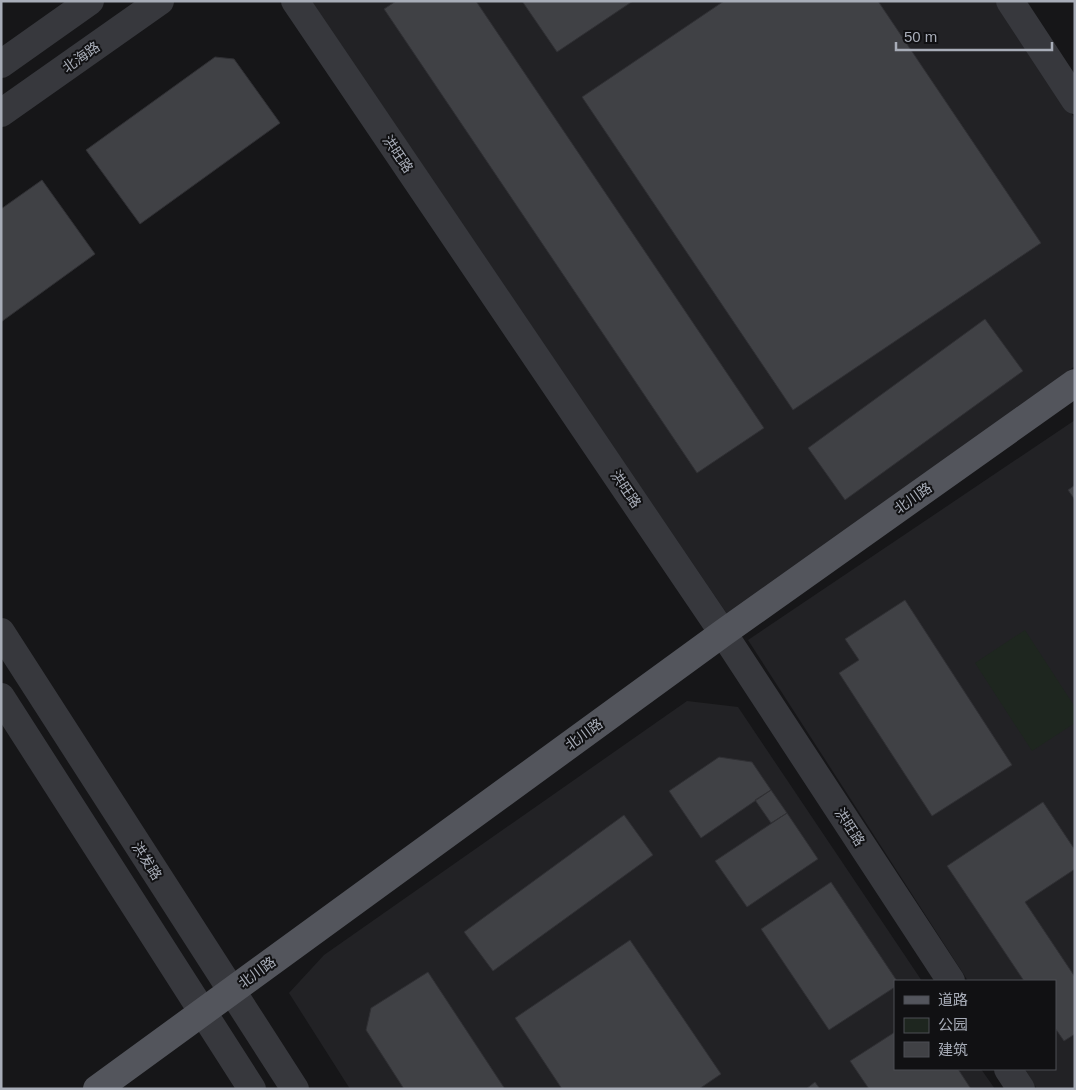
<svg xmlns="http://www.w3.org/2000/svg" width="1076" height="1090" font-family="Helvetica,'Noto Sans SC',sans-serif">
<style>
.built{fill:#222225}
.green{fill:#1e261f}
.building{fill:#404145;stroke:#303034}
.lines{fill:none;stroke-linecap:round;stroke-linejoin:round}
.minor{stroke:#37383d;stroke-width:28}
.major{stroke:#53555c;stroke-width:28}
.labels{text-anchor:middle;dominant-baseline:central;stroke-width:4;stroke-linejoin:round;paint-order:stroke}
.street-label{font-size:14px;fill:#a8adb8;stroke:#111113}
</style>
<rect width="100%" height="100%" fill="#161618"/>
<!-- built -->
<path class="built" d="M 311,1 L 997,1 L 1075,119 L 1075,366 L 729,617 Z
M 1075,420 L 1075,1089 L 1037,1089 L 1025,1069 L 1055,1069 L 1055,981 L 968,981 L 748,640 Z
M 687,701 L 738,707 L 922,981 L 895,981 L 895,1069 L 981,1069 L 995,1089 L 350,1089 L 289,993 L 324,955 Z"/>
<!-- green -->
<path class="green" d="M 1025,630 L 1075,707 L 1075,723 L 1032,751 L 975,663 Z"/>
<!-- building -->
<path class="building" d="M 396,1 L 476,1 L 764,428 L 697,473 L 384,9 Z
M 522,1 L 633,1 L 557,52 Z
M 724,1 L 878,1 L 1041,243 L 793,410 L 582,97 Z
M 215,57 L 234,59 L 280,123 L 140,224 L 86,150 Z
M 42,180 L 95,254 L 1,322 L 1,209 Z
M 985,319 L 1023,371 L 845,500 L 808,448 Z
M 1075,485 L 1075,500 L 1068,490 Z
M 905,600 L 1012,765 L 932,816 L 839,673 L 859,660 L 845,639 Z
M 719,757 L 752,762 L 771,790 L 701,838 L 669,791 Z
M 771,790 L 787,813 L 771,823 L 755,800 Z
M 1043,802 L 1075,850 L 1075,869 L 1025,902 L 1075,977 L 1075,1034 L 1064,1041 L 1055,1028 L 1055,981 L 1024,981 L 947,866 Z
M 787,813 L 818,859 L 747,907 L 715,861 Z
M 624,815 L 653,855 L 493,971 L 464,932 Z
M 831,882 L 897,981 L 895,981 L 895,987 L 829,1030 L 761,929 Z
M 630,940 L 721,1074 L 699,1089 L 562,1089 L 515,1018 Z
M 428,972 L 505,1089 L 404,1089 L 366,1030 L 371,1008 Z
M 895,1032 L 895,1069 L 958,1069 L 971,1089 L 869,1089 L 850,1061 Z
M 815,1082 L 820,1089 L 806,1089 Z"/>
<g class="lines">
<!-- minor -->
<path class="minor" d="M 295,1 L 723,633 L 951,981
M 1010,1 L 1075,100
M 1,64 L 90,1
M 1,113 L 160,1
M 1,632 L 295,1089
M 1,697 L 252,1089
M 1008,1069 L 1021,1089"/>
<!-- major -->
<path class="major" d="M 97,1089 L 723,633 L 1075,383"/>
</g>
<g class="labels">
<!-- street labels -->
<g class="street-label">
<text transform="translate(81 57) rotate(-35)">北海路</text>
<text transform="translate(398 154) rotate(56)">洪旺路</text>
<text transform="translate(626 489) rotate(56)">洪旺路</text>
<text transform="translate(913 498) rotate(-35)">北川路</text>
<text transform="translate(584 734) rotate(-36)">北川路</text>
<text transform="translate(850 827) rotate(57)">洪旺路</text>
<text transform="translate(147 861) rotate(57)">洪发路</text>
<text transform="translate(257 972) rotate(-36)">北川路</text>
</g>
</g>
<!-- border -->
<rect width="1076" height="1090" fill="none" stroke="#a8adb8" stroke-width="5"/>
<!-- legend -->
<rect x="894" y="980" width="162" height="90" fill="#111113" stroke="#4d4f55"/>
<rect x="904" y="996" width="25" height="8" fill="#53555c" stroke="#4d4f55"/>
<text x="938" y="1005" font-size="15" fill="#a8adb8">道路</text>
<rect x="904" y="1018" width="25" height="15" fill="#1e261f" stroke="#4d4f55"/>
<text x="938" y="1030" font-size="15" fill="#a8adb8">公园</text>
<rect x="904" y="1042" width="25" height="15" fill="#404145" stroke="#4d4f55"/>
<text x="938" y="1055" font-size="15" fill="#a8adb8">建筑</text>
<!-- scale -->
<path d="M896 42v8h156v-8" fill="none" stroke="#a8adb8" stroke-width="2.5"/>
<text x="904" y="42" font-size="15" fill="#a8adb8" stroke="#111113" stroke-width="4" paint-order="stroke">50 m</text>
</svg>
